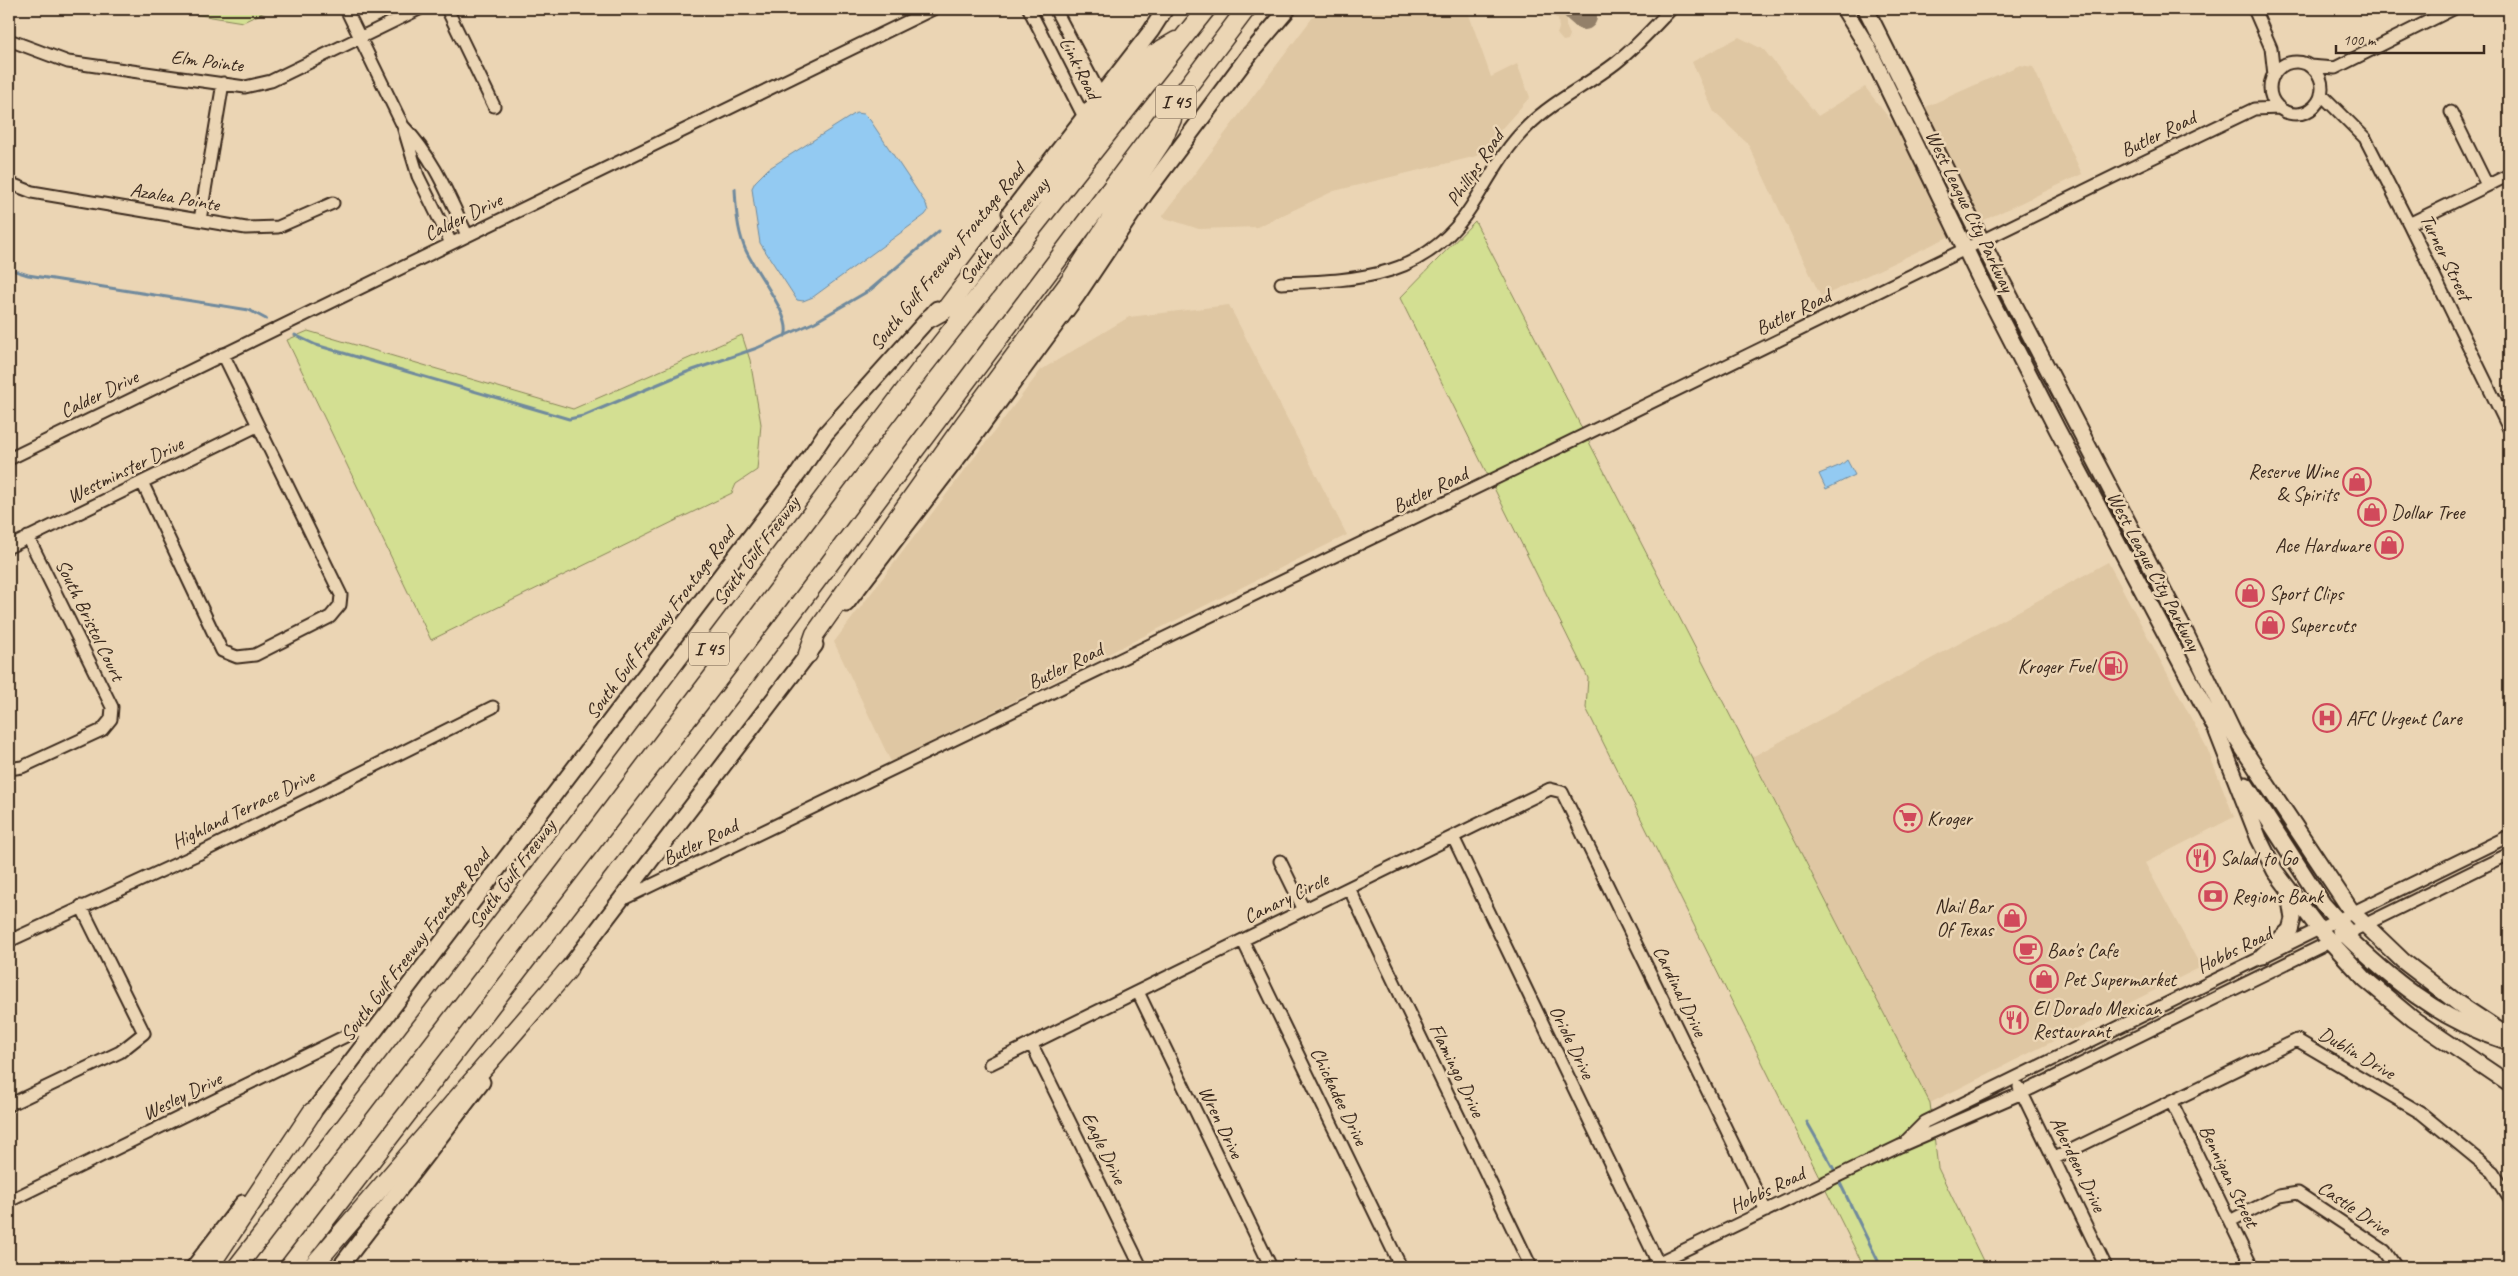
<svg xmlns="http://www.w3.org/2000/svg" width="2518" height="1276" font-family="Caveat,sans-serif">
<style>
.built{fill:#dfc7a3}
.green{fill:#d3df92;stroke:#878458}
.water{fill:#93caf2;stroke:#708a9d}
.lines{fill:none;stroke-linecap:round;stroke-linejoin:round}
.stream{stroke:#708a9d;stroke-width:3}
.taxiway{stroke:#938069;stroke-width:26}
.minor-casing{stroke:#3b2a1e;stroke-width:15}
.major-casing{stroke:#3b2a1e;stroke-width:19}
.highway-casing{stroke:#3b2a1e;stroke-width:21}
.minor{stroke:#ebd5b4;stroke-width:11}
.major{stroke:#ebd5b4;stroke-width:15}
.highway{stroke:#ebd5b4;stroke-width:18}
.labels{text-anchor:middle;dominant-baseline:central;stroke-width:5;stroke-linejoin:round;paint-order:stroke}
.shield{fill:#ebd5b4;stroke:#705d4b;stroke-width:1}
.shield-label{font-size:19px;font-weight:bold;fill:#3b2a1e}
.street-label{font-size:20px;fill:#3b2a1e;stroke:#ebd5b4}
.poi-label{font-size:20px;fill:#3b2a1e;stroke:#ebd5b4;text-anchor:start}
</style>
<rect width="100%" height="100%" fill="#ebd5b4"/>
<filter id="ink" filterUnits="userSpaceOnUse"><feTurbulence type="fractalNoise" baseFrequency=".02" numOctaves="2"/><feDisplacementMap in="SourceGraphic" scale="10" xChannelSelector="R" yChannelSelector="G"/><feConvolveMatrix kernelMatrix="1 2 1 2 8 2 1 2 1" color-interpolation-filters="sRGB"/></filter>
<g filter="url(#ink)">
<!-- built -->
<path class="built" d="M 1319,9 L 1467,9 L 1491,77 L 1517,64 L 1530,97 L 1477,156 L 1334,191 L 1257,227 L 1199,229 L 1162,217 Z
M 1543,9 L 1580,9 L 1596,20 L 1590,28 L 1584,26 L 1582,19 L 1574,14 L 1566,19 L 1566,26 L 1570,35 L 1568,40 L 1563,41 L 1557,34 L 1559,28 L 1558,19 Z
M 1739,37 L 1764,50 L 1818,116 L 1865,87 L 1892,122 L 2020,65 L 2033,67 L 2082,174 L 1821,297 L 1748,144 L 1714,112 L 1692,62 Z
M 1229,305 L 1347,535 L 891,762 L 834,642 L 1041,370 L 1129,317 Z
M 2108,562 L 2207,748 L 2234,817 L 2145,863 L 2201,967 L 1930,1103 L 1752,757 Z"/>
<!-- green -->
<path class="green" d="M 162,9 L 271,9 L 243,22 Z
M 1475,221 L 1930,1103 L 1938,1168 L 1986,1267 L 1864,1267 L 1586,708 L 1588,678 L 1400,298 Z
M 308,331 L 573,409 L 742,335 L 750,360 L 761,424 L 757,470 L 736,484 L 732,493 L 431,640 L 287,340 Z"/>
<!-- water -->
<path class="water" d="M 856,113 L 864,114 L 870,120 L 926,204 L 928,211 L 925,215 L 813,297 L 803,301 L 797,300 L 760,243 L 754,204 L 752,188 L 755,182 L 768,169 Z
M 1847,460 L 1855,475 L 1826,489 L 1819,474 L 1841,465 Z"/>
<g class="lines">
<!-- stream -->
<path class="stream" d="M 735,189 C 736,208 737,228 744,246 C 751,267 794,317 785,336
M 9,269 L 28,275 L 249,310 L 266,319
M 295,335 L 316,345 L 569,419 L 583,416 L 687,372 L 757,348 L 815,322 L 870,290 L 939,231
M 1807,1122 L 1836,1173
M 1838,1179 L 1881,1267"/>
<!-- taxiway -->
<path class="taxiway" d="M 1576,10 L 1584,17"/>
<defs>
<path id="minor" d="M 346,9 L 403,126 L 418,176 L 451,243
M 447,9 L 494,106
M 1029,9 L 1084,117
M 1055,9 L 1101,96
M 2254,9 L 2271,48 L 2274,75
M 9,40 L 68,62 L 245,87 L 271,81 L 419,9
M2270 88a26 26 0 1 1 52 0a26 26 0 1 1-52 0Z
M 2309,66 L 2335,68 L 2453,9
M 2321,94 L 2365,138 L 2409,224 L 2509,429
M 2451,112 L 2487,185
M 404,127 C 434,158 449,197 467,235
M 9,183 L 32,192 L 246,228 L 278,227 L 333,203
M 200,220 L 223,83
M 2409,224 L 2509,175
M 1281,283 C 1359,280 1425,279 1471,207 C 1489,179 1503,150 1528,126 C 1554,100 1588,85 1617,62 C 1637,46 1654,27 1671,9
M 9,459 L 933,9
M 142,482 L 222,651 L 237,657 L 255,655 L 330,617 L 340,605 L 341,595 L 223,354
M 9,547 L 257,426
M 9,769 L 22,767 L 102,730 L 111,719 L 112,707 L 28,537
M 1453,837 L 1658,1263
M 1280,861 L 1304,910
M 1349,888 L 1531,1267
M 621,900 L 1488,482 L 2129,169 L 2254,109 L 2280,108
M 9,941 L 198,854 L 493,707
M 1243,941 L 1401,1267
M 1138,992 L 1271,1267
M 1032,1045 L 1141,1267
M 990,1064 L 1550,789 L 1562,792 L 1766,1211
M 2019,1087 L 2106,1267
M 2171,1101 L 2252,1267
M 9,1105 L 120,1052 L 144,1033 L 81,906
M 1907,1140 L 1925,1122 L 2509,836
M 2055,1158 L 2297,1040 L 2421,1113 L 2493,1172 L 2509,1197
M 9,1201 L 358,1030 L 371,1035
M 2230,1221 L 2279,1196 L 2298,1193 L 2385,1251 L 2396,1267
M 1649,1267 L 1900,1146 L 2022,1093 L 2509,854"/>
<path id="major" d="M 1844,9 L 1867,46 L 1981,281 L 2057,429 L 2216,729 L 2259,839 L 2275,871 L 2319,929 L 2365,979 L 2413,1019 L 2509,1084
M 1866,9 L 1993,264 L 2185,632 L 2236,738 L 2352,912 L 2403,961 L 2459,1004 L 2509,1037
M 1010,213 L 1151,31 L 1165,9
M 846,604 L 966,447 L 1076,297 L 1145,194 L 1249,55 L 1288,9
M 2246,785 L 2323,904 L 2350,934
M 2340,930 C 2389,978 2439,1020 2506,1041
M 2262,956 L 2290,930 L 2293,919 L 2289,894
M 561,978 L 815,645
M 306,1121 L 798,474 L 826,433 L 937,309
M 194,1267 L 243,1203
M 340,1267 L 482,1082"/>
<path id="highway" d="M 930,318 L 946,309 L 1011,223 L 1064,163 L 1152,55 L 1176,41
M 808,654 L 815,634 L 964,424 L 1070,281 L 1162,141 L 1172,119
M 209,1267 L 312,1112
M 237,1267 L 551,858 L 921,369 L 1206,9
M 289,1267 L 742,680 L 1246,9
M 312,1267 L 568,970"/>
</defs>
<!-- minor casing -->
<use href="#minor" class="minor-casing"/>
<!-- major casing -->
<use href="#major" class="major-casing"/>
<!-- highway casing -->
<use href="#highway" class="highway-casing"/>
<!-- minor -->
<use href="#minor" class="minor"/>
<!-- major -->
<use href="#major" class="major"/>
<!-- highway -->
<use href="#highway" class="highway"/>
</g>
</g>
<!-- icons -->
<defs>
<symbol id="shop-ring" viewBox="-11 -11 22 22"><circle r="9.5" fill="#ebd5b4" stroke="#d1495b" stroke-width="1.5"/><path d="M-5-2.5h2.3a2.7 3.5 0 0 1 5.4 0H5L5.5 6h-11ZM-1.5-2.5h3a1.5 2.3 0 0 0-3 0Z" fill="#d1495b"/></symbol>
<symbol id="fuel-ring" viewBox="-11 -11 22 22"><circle r="9.5" fill="#ebd5b4" stroke="#d1495b" stroke-width="1.5"/><path d="M-5.5-6h7V0h2V4h1.3V-2.5L3-4.5l.8-.8L6-3V5H2.5V1h-1V6h-7ZM-4.2-4.7v3.2H.2V-4.7Z" fill="#d1495b"/></symbol>
<symbol id="hospital-ring" viewBox="-11 -11 22 22"><circle r="9.5" fill="#ebd5b4" stroke="#d1495b" stroke-width="1.5"/><path d="M-5-5h3v3.5h4V-5h3V5h-3V1.5h-4V5h-3Z" fill="#d1495b"/></symbol>
<symbol id="supermarket-ring" viewBox="-11 -11 22 22"><circle r="9.5" fill="#ebd5b4" stroke="#d1495b" stroke-width="1.5"/><path d="M-6-5.5h2.5l.6 2H6L4.5 2H-2.5L-4.4-4H-6ZM-1.5 3.2a1.3 1.3 0 1 0 .1 0ZM3 3.2a1.3 1.3 0 1 0 .1 0Z" fill="#d1495b"/></symbol>
<symbol id="restaurant-ring" viewBox="-11 -11 22 22"><circle r="9.5" fill="#ebd5b4" stroke="#d1495b" stroke-width="1.5"/><path d="M-5-6h1v4h1v-4h1v4h1v-4h1v5L-1.5 .5V6h-2V.5L-5-1ZM5-6V6H3V1.5H1.5Q1.5-4 5-6Z" fill="#d1495b"/></symbol>
<symbol id="bank-ring" viewBox="-11 -11 22 22"><circle r="9.5" fill="#ebd5b4" stroke="#d1495b" stroke-width="1.5"/><path d="M-6-4H6V4H-6ZM0-2.3a2.3 2.3 0 1 0 0 4.6a2.3 2.3 0 1 0 0-4.6Z" fill="#d1495b"/></symbol>
<symbol id="cafe-ring" viewBox="-11 -11 22 22"><circle r="9.5" fill="#ebd5b4" stroke="#d1495b" stroke-width="1.5"/><path d="M-5.5-4.5H6V0H3Q3 3.5 0 3.5H-2.5Q-5.5 3.5-5.5 0ZM3-3.2v2h1.7v-2ZM-6 4.5H4V6H-6Z" fill="#d1495b"/></symbol>
</defs>
<g fill-rule="evenodd">
<use href="#shop-ring" x="2341" y="466" width="32" height="32"/>
<use href="#shop-ring" x="2356" y="496" width="32" height="32"/>
<use href="#shop-ring" x="2373" y="529" width="32" height="32"/>
<use href="#shop-ring" x="2234" y="577" width="32" height="32"/>
<use href="#shop-ring" x="2254" y="609" width="32" height="32"/>
<use href="#fuel-ring" x="2097" y="650" width="32" height="32"/>
<use href="#hospital-ring" x="2311" y="702" width="32" height="32"/>
<use href="#supermarket-ring" x="1892" y="802" width="32" height="32"/>
<use href="#restaurant-ring" x="2185" y="842" width="32" height="32"/>
<use href="#bank-ring" x="2197" y="880" width="32" height="32"/>
<use href="#shop-ring" x="1996" y="902" width="32" height="32"/>
<use href="#cafe-ring" x="2012" y="934" width="32" height="32"/>
<use href="#shop-ring" x="2028" y="963" width="32" height="32"/>
<use href="#restaurant-ring" x="1998" y="1004" width="32" height="32"/>
</g>
<g class="labels">
<!-- shield labels -->
<g class="shield">
<rect x="1156" y="85.5" width="40" height="33" rx="4"/>
<rect x="689" y="632.5" width="40" height="33" rx="4"/>
</g>
<g class="shield-label">
<text x="1176" y="102">I 45</text>
<text x="709" y="649">I 45</text>
</g>
<!-- street labels -->
<g class="street-label">
<text transform="translate(207 61) rotate(7)">Elm Pointe</text>
<text transform="translate(1080 68) rotate(63)">Link Road</text>
<text transform="translate(2158 134) rotate(-26)">Butler Road</text>
<text transform="translate(1475 168) rotate(-56)">Phillips Road</text>
<text transform="translate(175 197) rotate(10)">Azalea Pointe</text>
<text transform="translate(1970 211) rotate(64)">West League City Parkway</text>
<text transform="translate(463 217) rotate(-26)">Calder Drive</text>
<text transform="translate(1004 231) rotate(-51)">South Gulf Freeway</text>
<text transform="translate(947 257) rotate(-51)">South Gulf Freeway Frontage Road</text>
<text transform="translate(2446 257) rotate(64)">Turner Street</text>
<text transform="translate(1793 312) rotate(-26)">Butler Road</text>
<text transform="translate(99 394) rotate(-26)">Calder Drive</text>
<text transform="translate(125 470) rotate(-26)">Westminster Drive</text>
<text transform="translate(1430 490) rotate(-26)">Butler Road</text>
<text transform="translate(756 551) rotate(-53)">South Gulf Freeway</text>
<text transform="translate(2154 571) rotate(62)">West League City Parkway</text>
<text transform="translate(90 620) rotate(64)">South Bristol Court</text>
<text transform="translate(660 623) rotate(-53)">South Gulf Freeway Frontage Road</text>
<text transform="translate(1065 666) rotate(-26)">Butler Road</text>
<text transform="translate(243 809) rotate(-26)">Highland Terrace Drive</text>
<text transform="translate(700 842) rotate(-26)">Butler Road</text>
<text transform="translate(512 874) rotate(-53)">South Gulf Freeway</text>
<text transform="translate(1286 898) rotate(-26)">Canary Circle</text>
<text transform="translate(415 945) rotate(-53)">South Gulf Freeway Frontage Road</text>
<text transform="translate(2234 950) rotate(-26)">Hobbs Road</text>
<text transform="translate(1680 991) rotate(64)">Cardinal Drive</text>
<text transform="translate(1572 1042) rotate(64)">Oriole Drive</text>
<text transform="translate(2357 1053) rotate(30)">Dublin Drive</text>
<text transform="translate(1457 1070) rotate(64)">Flamingo Drive</text>
<text transform="translate(182 1096) rotate(-26)">Wesley Drive</text>
<text transform="translate(1339 1096) rotate(64)">Chickadee Drive</text>
<text transform="translate(1221 1122) rotate(64)">Wren Drive</text>
<text transform="translate(1104 1148) rotate(64)">Eagle Drive</text>
<text transform="translate(2078 1164) rotate(64)">Aberdeen Drive</text>
<text transform="translate(2229 1176) rotate(64)">Bennigan Street</text>
<text transform="translate(1767 1190) rotate(-26)">Hobbs Road</text>
<text transform="translate(2354 1208) rotate(34)">Castle Drive</text>
</g>
<!-- poi labels -->
<g class="poi-label">
<text x="2338" y="471" text-anchor="end">Reserve Wine<tspan x="2338" dy="23">&amp; Spirits</tspan></text>
<text x="2391" y="512">Dollar Tree</text>
<text x="2370" y="545" text-anchor="end">Ace Hardware</text>
<text x="2269" y="593">Sport Clips</text>
<text x="2289" y="625">Supercuts</text>
<text x="2094" y="666" text-anchor="end">Kroger Fuel</text>
<text x="2346" y="718">AFC Urgent Care</text>
<text x="1927" y="818">Kroger</text>
<text x="2220" y="858">Salad to Go</text>
<text x="2232" y="896">Regions Bank</text>
<text x="1993" y="906" text-anchor="end">Nail Bar<tspan x="1993" dy="23">Of Texas</tspan></text>
<text x="2047" y="950">Bao's Cafe</text>
<text x="2063" y="979">Pet Supermarket</text>
<text x="2033" y="1008">El Dorado Mexican<tspan x="2033" dy="23">Restaurant</tspan></text>
</g>
</g>
<!-- margin -->
<rect width="2518" height="1276" fill="none" stroke="#ebd5b4" stroke-width="30"/>
<rect x="15" y="15" width="2488" height="1246" fill="none" stroke="#3b2a1e" stroke-width="2" filter="url(#ink)"/>
<!-- scale -->
<path d="M2336 45v8h148v-8" fill="none" stroke="#3b2a1e" stroke-width="2.5"/>
<text x="2343" y="45" font-size="15" fill="#3b2a1e" stroke="#ebd5b4" stroke-width="4" paint-order="stroke">100 m</text>
</svg>
